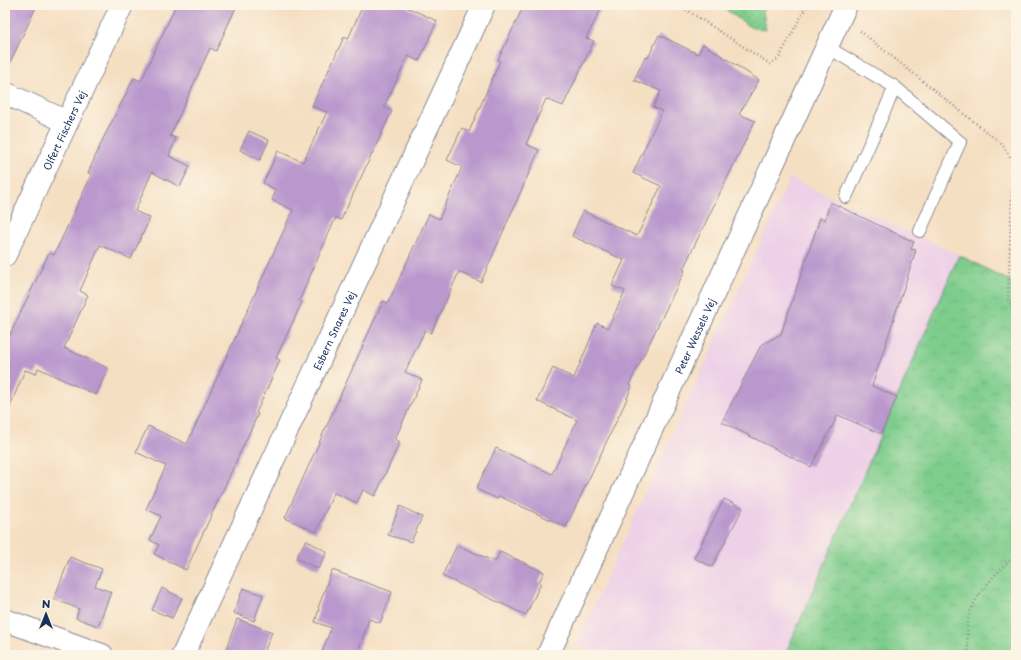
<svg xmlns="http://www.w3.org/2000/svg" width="1021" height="660" font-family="'Playpen Sans',sans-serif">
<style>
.built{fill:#eed0e7}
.grass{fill:url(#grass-dots);stroke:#4d7e76}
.park{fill:url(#park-crowns);stroke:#4d7e76}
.building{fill:#ba97cd}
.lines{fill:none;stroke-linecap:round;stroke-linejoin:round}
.lane-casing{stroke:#888790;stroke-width:14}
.street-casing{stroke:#888790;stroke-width:24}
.path{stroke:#888790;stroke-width:2.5;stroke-dasharray:1 3;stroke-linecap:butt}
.lane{stroke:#fff;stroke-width:12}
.street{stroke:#fff;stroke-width:22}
.labels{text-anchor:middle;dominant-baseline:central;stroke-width:3;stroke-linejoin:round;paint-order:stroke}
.street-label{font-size:10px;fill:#1b2f5e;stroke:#fcf5e5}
</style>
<defs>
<pattern id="grass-dots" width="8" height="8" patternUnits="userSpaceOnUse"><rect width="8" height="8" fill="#7fcd8d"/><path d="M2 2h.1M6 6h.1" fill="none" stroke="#6db07c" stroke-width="1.8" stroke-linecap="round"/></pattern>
<pattern id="park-crowns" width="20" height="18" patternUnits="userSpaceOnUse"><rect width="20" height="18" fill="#7fcd8d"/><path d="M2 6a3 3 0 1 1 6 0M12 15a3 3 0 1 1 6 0" fill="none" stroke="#6db07c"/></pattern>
</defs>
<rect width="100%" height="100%" fill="#fcf5e5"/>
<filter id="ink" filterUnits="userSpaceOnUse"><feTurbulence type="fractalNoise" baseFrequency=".025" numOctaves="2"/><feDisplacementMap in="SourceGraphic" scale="8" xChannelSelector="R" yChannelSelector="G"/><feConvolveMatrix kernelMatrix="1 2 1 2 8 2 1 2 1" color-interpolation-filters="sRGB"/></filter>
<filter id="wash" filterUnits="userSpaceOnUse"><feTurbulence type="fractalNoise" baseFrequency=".012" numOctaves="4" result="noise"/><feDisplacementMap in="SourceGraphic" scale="16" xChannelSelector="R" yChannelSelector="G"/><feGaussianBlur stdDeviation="0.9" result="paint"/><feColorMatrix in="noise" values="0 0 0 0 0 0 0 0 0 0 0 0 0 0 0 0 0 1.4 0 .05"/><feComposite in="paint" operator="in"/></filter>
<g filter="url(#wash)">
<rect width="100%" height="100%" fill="#f5dfc2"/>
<!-- built -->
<path class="built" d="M 790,178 L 959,255 L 785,655 L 600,655 L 576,644 Z"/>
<!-- grass -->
<path class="grass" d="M 719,5 L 762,5 L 766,30 L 752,28 Z"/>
<!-- park -->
<path class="park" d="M 959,255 L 1016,284 L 1016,655 L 785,655 Z"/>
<g id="blocks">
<!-- building -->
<path class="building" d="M 5,5 L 37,5 L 5,73 Z
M 176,5 L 237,5 L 216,51 L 210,48 L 170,136 L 176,138 L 169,156 L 190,166 L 180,187 L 152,172 L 135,211 L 150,218 L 131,259 L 100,245 L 80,291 L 88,295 L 64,348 L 108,368 L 96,395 L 38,368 L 36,374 L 25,370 L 5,418 L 5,345 L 49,253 L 54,255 L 92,174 L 88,173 L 103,139 L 134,78 L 141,81 Z
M 363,5 L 402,5 L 437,21 L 419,61 L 408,56 L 384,107 L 392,111 L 341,220 L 336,217 L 299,301 L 302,302 L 276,358 L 280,360 L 256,413 L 258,414 L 186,570 L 154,554 L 159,545 L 150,540 L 161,516 L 146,509 L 166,466 L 136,452 L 148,426 L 187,444 L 293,210 L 272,200 L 276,190 L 263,183 L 278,151 L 303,162 L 327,112 L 312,106 L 344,37 L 348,39 Z
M 524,5 L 603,5 L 586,38 L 594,41 L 563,106 L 546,99 L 526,144 L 539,150 L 481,282 L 459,272 L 431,333 L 425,330 L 405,372 L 422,380 L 395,439 L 400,442 L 375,496 L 363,490 L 357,503 L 334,493 L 316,532 L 285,518 L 383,301 L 388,303 L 429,214 L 439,219 L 462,167 L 447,160 L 462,128 L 469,132 L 500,61 L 498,60 Z
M 659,35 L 698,54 L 703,44 L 759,80 L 739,114 L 755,121 L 683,269 L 685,270 L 629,385 L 632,386 L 625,403 L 566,527 L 499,496 L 498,499 L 476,489 L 496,448 L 552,474 L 577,420 L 537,401 L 553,368 L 574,378 L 597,323 L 608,328 L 625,291 L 612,286 L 624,260 L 572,236 L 583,211 L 637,236 L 661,186 L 633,173 L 662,111 L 653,107 L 661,91 L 634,80 L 645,57 L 648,58 Z
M 249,131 L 269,140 L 260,160 L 240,150 Z
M 830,202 L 914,242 L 911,249 L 916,250 L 872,386 L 897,397 L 881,434 L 838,415 L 811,467 L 722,422 L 761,345 L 781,334 L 820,218 L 825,220 Z
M 724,499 L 743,508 L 712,567 L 694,558 Z
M 400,506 L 422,517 L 411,542 L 388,535 Z
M 306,540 L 327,552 L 318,569 L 296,558 Z
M 457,545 L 495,562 L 500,552 L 544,572 L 539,582 L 541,583 L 526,615 L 442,576 Z
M 70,557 L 102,569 L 95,586 L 111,592 L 98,626 L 76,618 L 79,609 L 54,599 Z
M 332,570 L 392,592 L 380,623 L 369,619 L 357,655 L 321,655 L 331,628 L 315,622 L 319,609 L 318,608 Z
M 162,588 L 182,598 L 172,618 L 152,610 Z
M 243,588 L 263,595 L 254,621 L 234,613 Z
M 237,619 L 272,632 L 263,655 L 224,655 Z"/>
</g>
</g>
<g filter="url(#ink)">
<use href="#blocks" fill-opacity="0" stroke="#888790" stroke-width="1"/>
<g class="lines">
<defs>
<path id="lane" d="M 827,47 L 895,87 L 960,142 L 920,231
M 846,197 L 895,87"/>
<g id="street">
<path d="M 5,93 L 67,122"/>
<path id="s1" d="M 5,255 L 122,5"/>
<path d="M 5,620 L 102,655"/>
<path id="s2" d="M 183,655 L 484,5"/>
<path id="s3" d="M 548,655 L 846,5"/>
</g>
</defs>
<!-- lane casing -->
<use href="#lane" class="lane-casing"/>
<!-- street casing -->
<use href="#street" class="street-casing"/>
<!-- path -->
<path class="path" d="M 679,5 L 770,64 L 779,58 L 807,5
M 860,31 L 1003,145 L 1013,162 L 1008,299 L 1016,316
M 969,655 C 967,641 966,626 970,612 C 976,594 1001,567 1016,555"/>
<!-- lane -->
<use href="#lane" class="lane"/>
<!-- street -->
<use href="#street" class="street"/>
</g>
</g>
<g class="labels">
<!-- street labels -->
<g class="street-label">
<text stroke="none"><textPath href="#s1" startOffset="138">Olfert Fischers Vej</textPath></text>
<text stroke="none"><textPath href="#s2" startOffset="358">Esbern Snares Vej</textPath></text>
<text stroke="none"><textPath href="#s3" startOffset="351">Peter Wessels Vej</textPath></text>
</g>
</g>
<!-- margin -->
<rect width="1021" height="660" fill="none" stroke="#fcf5e5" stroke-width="20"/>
<!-- north arrow -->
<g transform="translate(46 614)" stroke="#fcf5e5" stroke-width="3" paint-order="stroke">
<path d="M0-3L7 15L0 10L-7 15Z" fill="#1b2f5e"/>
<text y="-6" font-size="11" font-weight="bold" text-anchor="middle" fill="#1b2f5e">N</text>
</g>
</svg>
